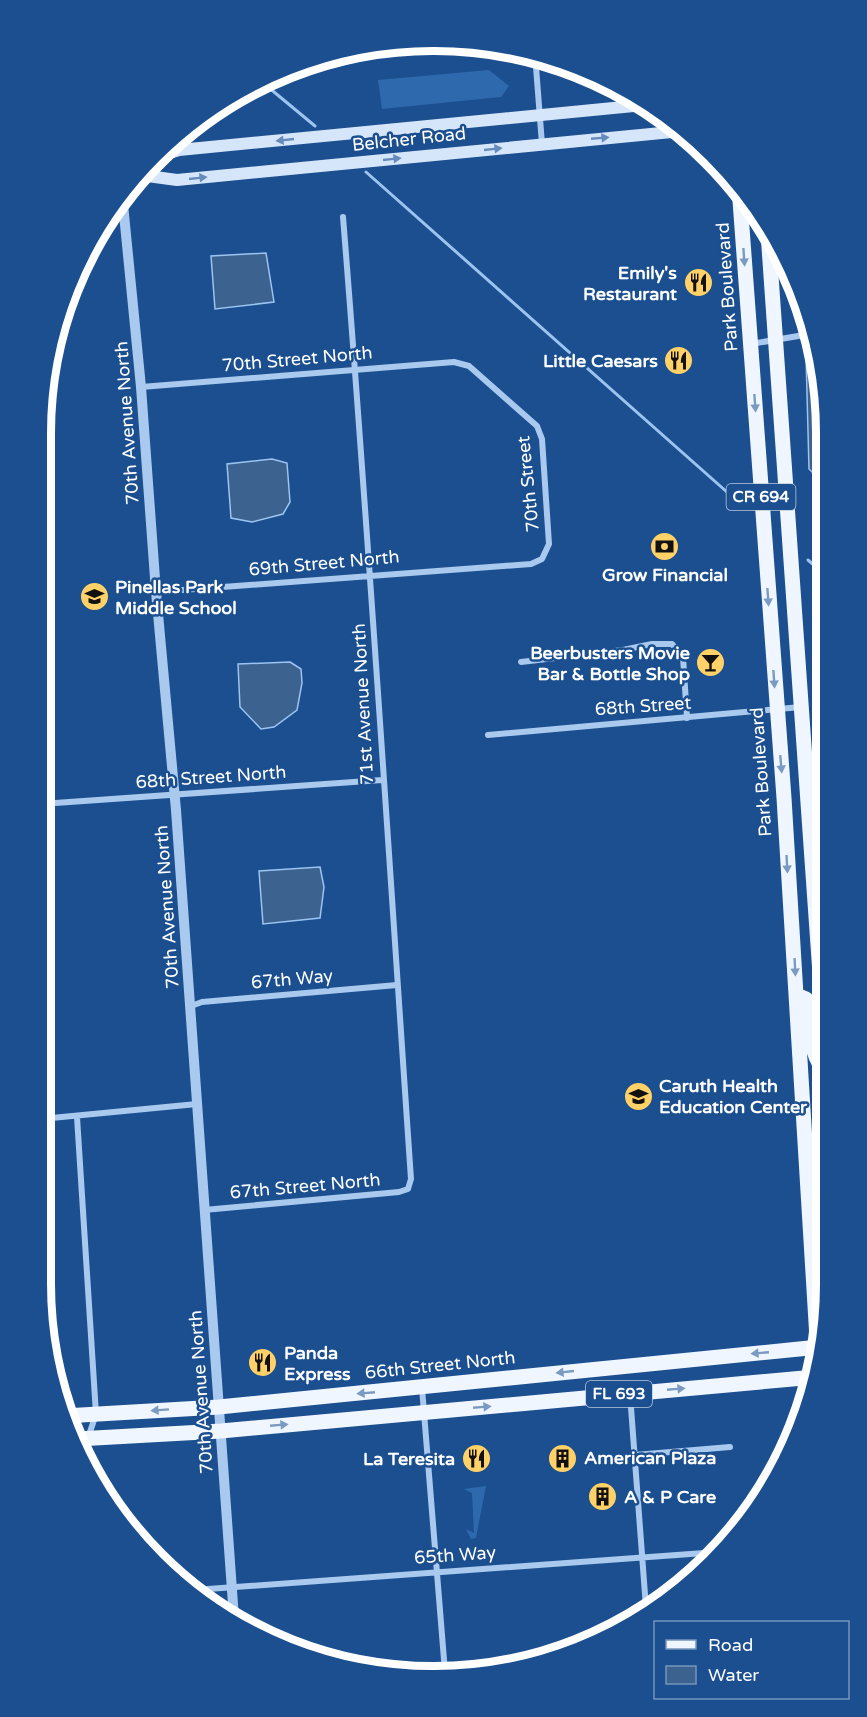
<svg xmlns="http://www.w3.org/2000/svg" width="867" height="1717" font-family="'Varela Round',sans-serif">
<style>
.green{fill:#2e69ad}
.water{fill:#3c6290;stroke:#9cc4f0;stroke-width:1.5}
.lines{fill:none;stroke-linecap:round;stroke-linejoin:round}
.stream{stroke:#9cc4f0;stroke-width:3}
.minor{stroke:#a9c9ee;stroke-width:6}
.tertiary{stroke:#a9c9ee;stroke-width:10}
.secondary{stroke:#d6e6fa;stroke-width:12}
.primary{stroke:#f0f6ff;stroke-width:15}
.oneway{fill:#668bba}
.oneway2{fill:#7b9ac1}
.labels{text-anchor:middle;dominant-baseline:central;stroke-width:5;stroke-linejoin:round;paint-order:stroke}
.shield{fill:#1b4f8f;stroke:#bbcadd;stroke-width:1.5}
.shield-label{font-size:16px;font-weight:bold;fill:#fff}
.street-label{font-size:18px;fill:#fff;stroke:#1b4f8f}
.poi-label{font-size:18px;font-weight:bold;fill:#fff;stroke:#1b4f8f;text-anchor:start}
.rim{fill:none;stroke:#fff;stroke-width:8}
</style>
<rect width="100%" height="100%" fill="#1b4f8f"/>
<!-- green -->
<path class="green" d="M 489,70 L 509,86 L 501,97 L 382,109 L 378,80 Z
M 486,1486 L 476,1538 L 471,1539 L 466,1529 L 474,1533 L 472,1493 L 464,1489 Z"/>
<!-- water -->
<path class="water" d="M 266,253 L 274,302 L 215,309 L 211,256 Z
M 815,353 L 823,466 L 823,477 L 818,478 L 809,469 L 806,356 Z
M 272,459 L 287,463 L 290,502 L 283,514 L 252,522 L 231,518 L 227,464 Z
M 290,662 L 301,669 L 302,683 L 297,710 L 274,727 L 261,729 L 240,707 L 238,664 Z
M 320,867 L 324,887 L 320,918 L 263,924 L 259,871 Z"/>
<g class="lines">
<!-- stream -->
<path class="stream" d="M 262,82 L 315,126
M 366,172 L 745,508
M 808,560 L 824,574"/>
<!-- minor -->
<path class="minor" d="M 535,54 L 542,144
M 751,344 L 810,334
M 141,387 L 454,362 L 469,366 L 537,426 L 542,439 L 549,544 L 542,559 L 531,564 L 156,592
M 521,662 L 623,650 L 652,644 L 672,644 L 683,657 L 687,718
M 488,735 L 801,707
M 41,804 L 382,780
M 810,808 L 824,808
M 191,1006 L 202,1002 L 397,985
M 41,1078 L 44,1119
M 77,1117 L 96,1414 L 88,1438
M 41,1119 L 197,1104
M 204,1210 L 399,1192 L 408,1189 L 411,1179 C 389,859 369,538 343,217
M 422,1388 L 445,1672
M 630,1394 L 646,1608
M 635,1455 L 730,1447
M 194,1590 L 718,1552"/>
<!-- tertiary -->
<path class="tertiary" d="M 122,194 L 141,387 L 156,592 L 176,810 L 234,1618"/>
<!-- secondary -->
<path class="secondary" d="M 157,157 L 179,150 L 644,105
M 140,175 L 177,180 L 682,131"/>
<!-- primary -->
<path class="primary" d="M 739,187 L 784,798 L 818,1355
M 768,233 L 825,1045
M 796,995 L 806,999 C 814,1021 807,1055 825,1070
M 64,1416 L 219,1407 L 819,1347
M 77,1439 L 221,1431 L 815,1377"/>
</g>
<!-- one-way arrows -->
<defs><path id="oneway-solid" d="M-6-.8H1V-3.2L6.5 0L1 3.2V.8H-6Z" transform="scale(1.5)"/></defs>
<g class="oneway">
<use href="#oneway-solid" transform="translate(600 138) rotate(-5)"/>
<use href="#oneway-solid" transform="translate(285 140) rotate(174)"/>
<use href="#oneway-solid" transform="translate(493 149) rotate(-6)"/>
<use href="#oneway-solid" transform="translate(392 159) rotate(-6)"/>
<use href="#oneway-solid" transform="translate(198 178) rotate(-6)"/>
</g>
<g class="oneway2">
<use href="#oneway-solid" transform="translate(744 257) rotate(86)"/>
<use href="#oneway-solid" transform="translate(755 403) rotate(86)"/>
<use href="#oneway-solid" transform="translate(768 597) rotate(86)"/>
<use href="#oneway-solid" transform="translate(774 679) rotate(86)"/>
<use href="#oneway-solid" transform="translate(781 764) rotate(85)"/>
<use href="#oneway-solid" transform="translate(787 864) rotate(87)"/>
<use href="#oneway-solid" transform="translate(795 967) rotate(87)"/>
<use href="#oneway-solid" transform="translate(760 1353) rotate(175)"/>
<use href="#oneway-solid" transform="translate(565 1372) rotate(174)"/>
<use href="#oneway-solid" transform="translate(676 1389) rotate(-5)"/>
<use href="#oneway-solid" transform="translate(366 1393) rotate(175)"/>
<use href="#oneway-solid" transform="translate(482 1407) rotate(-5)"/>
<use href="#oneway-solid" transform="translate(160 1410) rotate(176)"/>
<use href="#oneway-solid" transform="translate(279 1425) rotate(-5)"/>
</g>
<!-- icons -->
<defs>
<symbol id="restaurant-disc" viewBox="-11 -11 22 22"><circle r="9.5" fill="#ffd166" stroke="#1b4f8f"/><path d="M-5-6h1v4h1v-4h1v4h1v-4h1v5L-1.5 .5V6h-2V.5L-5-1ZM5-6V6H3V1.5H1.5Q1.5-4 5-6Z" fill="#111"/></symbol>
<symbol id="bank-disc" viewBox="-11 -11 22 22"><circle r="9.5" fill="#ffd166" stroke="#1b4f8f"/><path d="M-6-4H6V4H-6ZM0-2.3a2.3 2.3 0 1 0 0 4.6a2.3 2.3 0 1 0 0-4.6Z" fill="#111"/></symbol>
<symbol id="school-disc" viewBox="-11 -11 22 22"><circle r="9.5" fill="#ffd166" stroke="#1b4f8f"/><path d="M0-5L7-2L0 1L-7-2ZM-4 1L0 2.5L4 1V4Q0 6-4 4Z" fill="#111"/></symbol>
<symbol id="bar-disc" viewBox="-11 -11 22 22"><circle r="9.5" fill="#ffd166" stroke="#1b4f8f"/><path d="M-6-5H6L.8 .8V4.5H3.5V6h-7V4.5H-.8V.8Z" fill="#111"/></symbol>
<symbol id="university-disc" viewBox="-11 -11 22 22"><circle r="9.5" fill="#ffd166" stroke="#1b4f8f"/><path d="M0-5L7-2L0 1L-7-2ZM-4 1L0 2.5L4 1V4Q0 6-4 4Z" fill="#111"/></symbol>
<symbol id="building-disc" viewBox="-11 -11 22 22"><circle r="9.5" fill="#ffd166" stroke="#1b4f8f"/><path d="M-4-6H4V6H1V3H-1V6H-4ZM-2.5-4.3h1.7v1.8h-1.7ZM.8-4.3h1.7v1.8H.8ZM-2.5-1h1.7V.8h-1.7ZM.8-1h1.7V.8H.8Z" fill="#111"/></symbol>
</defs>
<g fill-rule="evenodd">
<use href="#restaurant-disc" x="682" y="266" width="33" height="33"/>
<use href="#restaurant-disc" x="662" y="344" width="33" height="33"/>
<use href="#bank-disc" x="648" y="530" width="33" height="33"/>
<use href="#school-disc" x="78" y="580" width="33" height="33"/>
<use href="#bar-disc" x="694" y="646" width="33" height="33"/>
<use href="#university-disc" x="622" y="1080" width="33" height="33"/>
<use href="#restaurant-disc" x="246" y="1346" width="33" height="33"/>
<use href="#building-disc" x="546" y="1442" width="33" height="33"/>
<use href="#restaurant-disc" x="460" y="1442" width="33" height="33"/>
<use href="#building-disc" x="586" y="1480" width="33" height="33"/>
</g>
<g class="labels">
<!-- shield labels -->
<g class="shield">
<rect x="726.5" y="484" width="69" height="26" rx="4.5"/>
<rect x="586" y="1381" width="66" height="26" rx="4.5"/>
</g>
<g class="shield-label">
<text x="761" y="497">CR 694</text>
<text x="619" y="1394">FL 693</text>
</g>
<!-- street labels -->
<g class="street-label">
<text transform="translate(409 139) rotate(-6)">Belcher Road</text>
<text transform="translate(727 287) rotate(-94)">Park Boulevard</text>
<text transform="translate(297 359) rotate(-5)">70th Street North</text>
<text transform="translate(127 423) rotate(-94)">70th Avenue North</text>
<text transform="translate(528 484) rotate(-96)">70th Street</text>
<text transform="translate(324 563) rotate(-5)">69th Street North</text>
<text transform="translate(363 704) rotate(-93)">71st Avenue North</text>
<text transform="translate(643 706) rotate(-4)">68th Street</text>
<text transform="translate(761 772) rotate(-94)">Park Boulevard</text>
<text transform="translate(211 777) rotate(-4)">68th Street North</text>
<text transform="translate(167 907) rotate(-94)">70th Avenue North</text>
<text transform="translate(292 979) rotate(-5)">67th Way</text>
<text transform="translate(305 1186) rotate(-5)">67th Street North</text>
<text transform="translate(440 1365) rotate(-6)">66th Street North</text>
<text transform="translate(201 1392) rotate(-94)">70th Avenue North</text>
<text transform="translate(455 1555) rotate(-4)">65th Way</text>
</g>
<!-- poi labels -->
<g class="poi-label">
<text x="677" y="273" text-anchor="end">Emily's<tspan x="677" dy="21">Restaurant</tspan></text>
<text x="658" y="361" text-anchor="end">Little Caesars</text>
<text x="665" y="575" text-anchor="middle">Grow Financial</text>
<text x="115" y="587">Pinellas Park<tspan x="115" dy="21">Middle School</tspan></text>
<text x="690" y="653" text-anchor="end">Beerbusters Movie<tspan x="690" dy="21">Bar &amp; Bottle Shop</tspan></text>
<text x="659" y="1086">Caruth Health<tspan x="659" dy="21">Education Center</tspan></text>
<text x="284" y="1353">Panda<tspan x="284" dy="21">Express</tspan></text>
<text x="584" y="1458">American Plaza</text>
<text x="455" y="1459" text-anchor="end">La Teresita</text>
<text x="624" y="1497">A &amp; P Care</text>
</g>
</g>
<!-- crop -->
<path d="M0 0H867V1717H0ZM433 51H434A382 382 0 0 1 816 433V1284A382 382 0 0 1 434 1666H433A382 382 0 0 1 51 1284V433A382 382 0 0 1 433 51Z" fill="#1b4f8f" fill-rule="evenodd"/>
<path class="rim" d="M433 51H434A382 382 0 0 1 816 433V1284A382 382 0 0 1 434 1666H433A382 382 0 0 1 51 1284V433A382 382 0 0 1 433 51Z"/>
<!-- legend -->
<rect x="654" y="1621" width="195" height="78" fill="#1b4f8f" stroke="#7695bc" stroke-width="1.5"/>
<rect x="666" y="1640" width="30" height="9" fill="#f0f6ff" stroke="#7695bc" stroke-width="1.5"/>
<text x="708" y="1651" font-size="18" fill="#ffffff">Road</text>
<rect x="666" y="1666" width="30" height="18" fill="#3c6290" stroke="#7695bc" stroke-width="1.5"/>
<text x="708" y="1681" font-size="18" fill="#ffffff">Water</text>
</svg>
